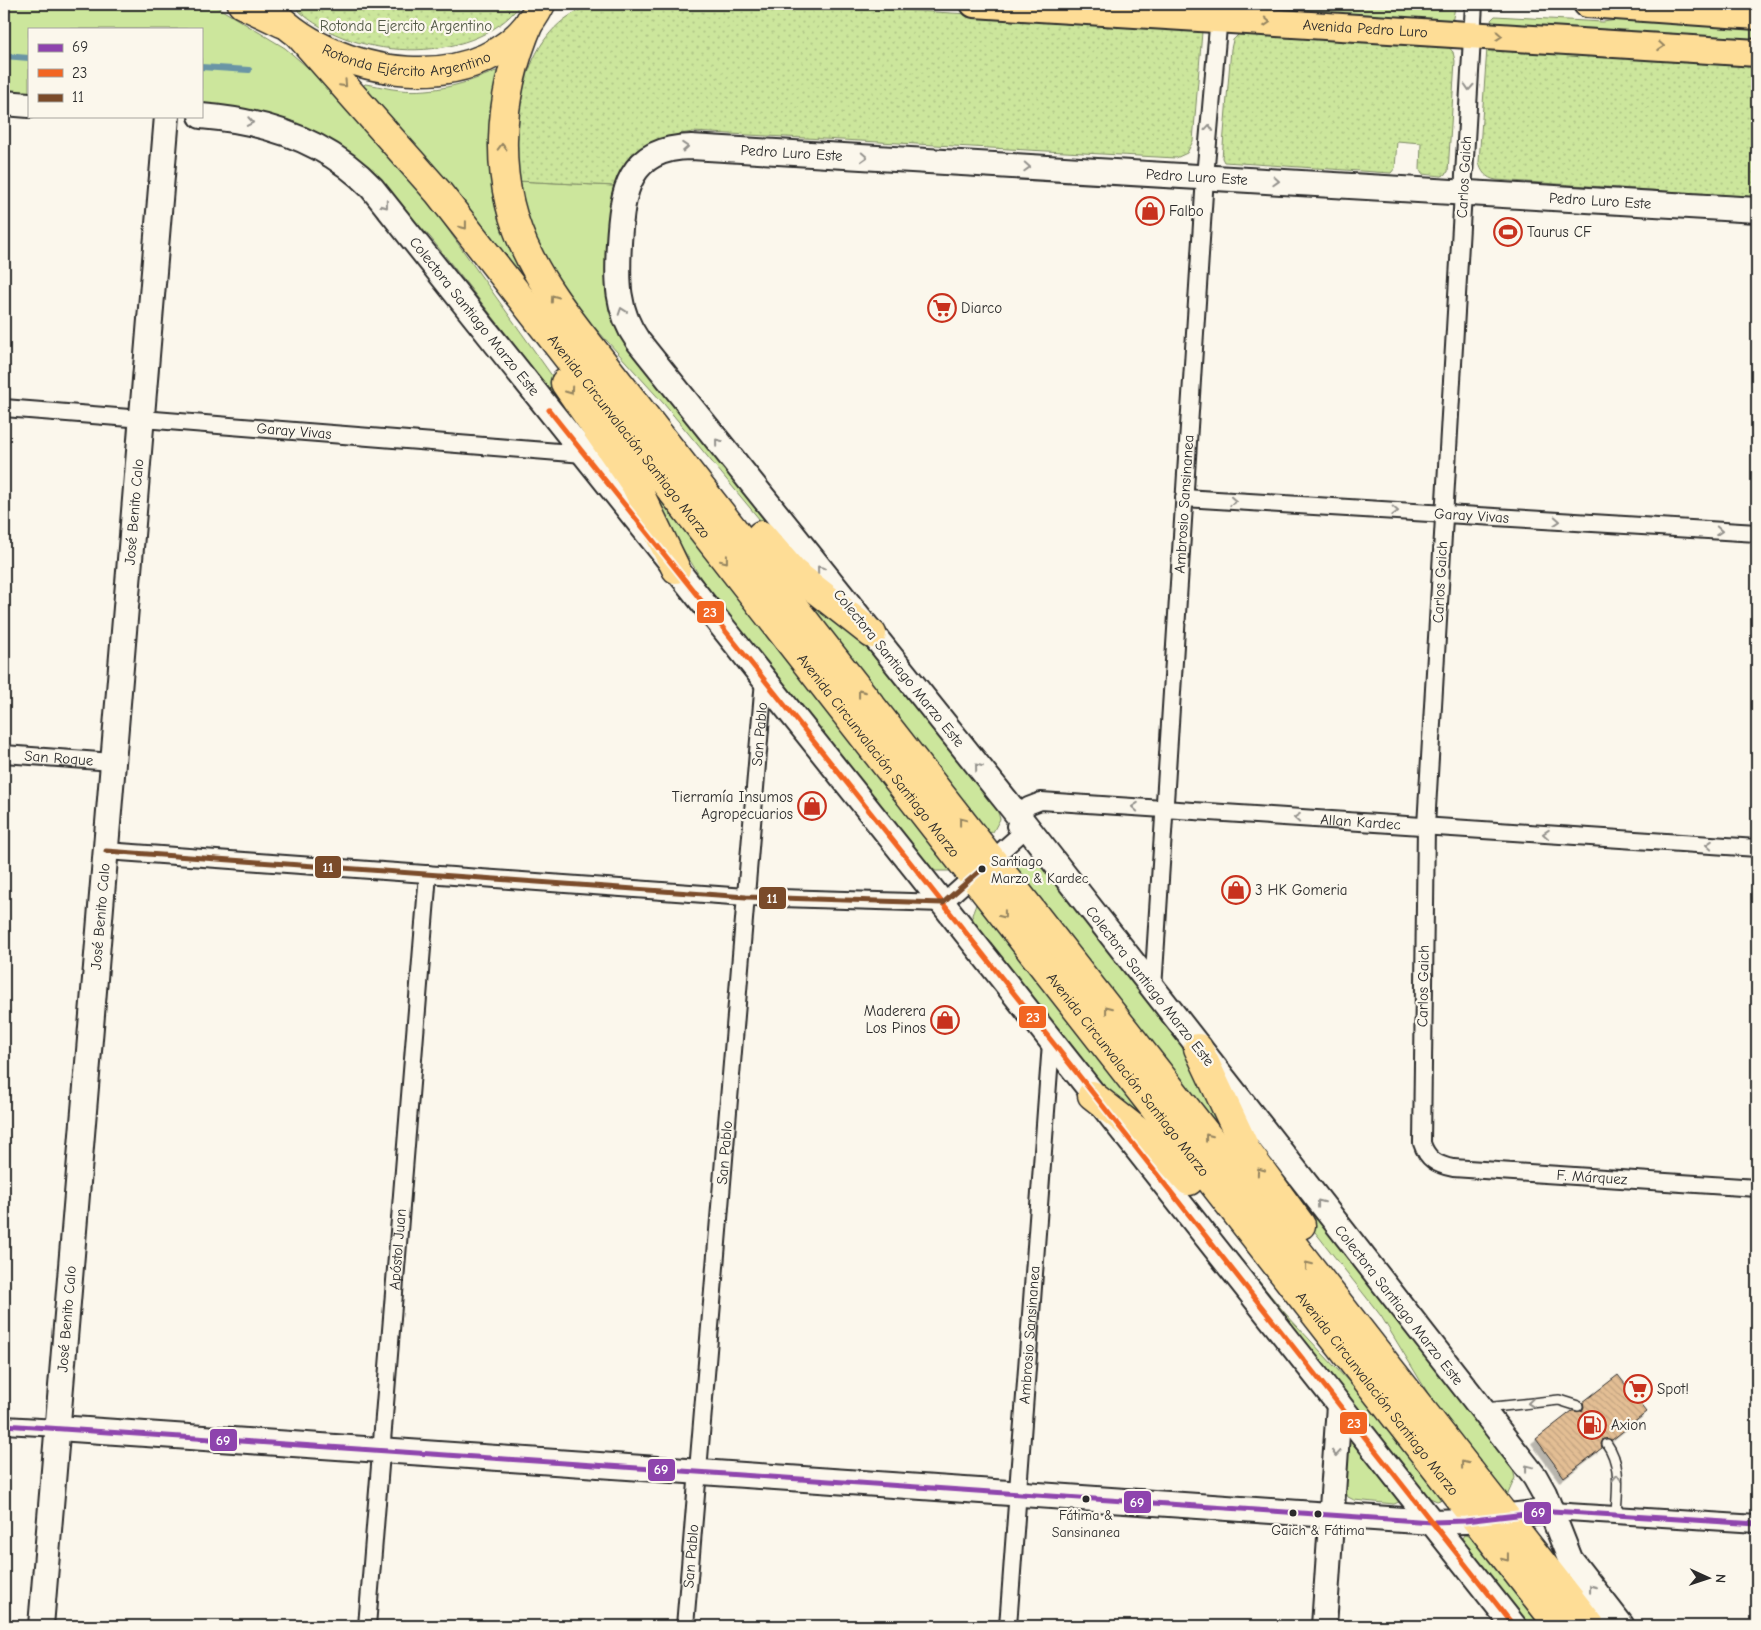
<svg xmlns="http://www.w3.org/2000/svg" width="1761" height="1630" viewBox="0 0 1761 1630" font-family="'Comic Neue',sans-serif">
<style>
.grass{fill:#cce69c;stroke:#7c8864}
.park{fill:url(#park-dots);stroke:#7c8864}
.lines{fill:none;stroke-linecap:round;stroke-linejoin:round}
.stream{stroke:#6a95a5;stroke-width:6}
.building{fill:url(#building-back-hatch);stroke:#2b2b2b;filter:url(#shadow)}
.lane-casing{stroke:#2b2b2b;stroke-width:12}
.street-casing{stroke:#2b2b2b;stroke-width:20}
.secondary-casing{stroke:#2b2b2b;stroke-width:28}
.primary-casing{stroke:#2b2b2b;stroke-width:30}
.highway-casing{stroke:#2b2b2b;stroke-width:31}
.lane{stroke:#fbf7ec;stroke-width:9}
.street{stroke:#fbf7ec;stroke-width:16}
.secondary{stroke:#fbf7ec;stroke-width:24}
.primary{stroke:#fedd96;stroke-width:26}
.highway{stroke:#fedd96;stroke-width:28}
.bus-1-casing{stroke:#fbf7ec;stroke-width:9}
.bus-2-casing{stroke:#fbf7ec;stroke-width:9}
.bus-3-casing{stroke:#fbf7ec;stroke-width:9}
.bus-1{stroke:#8e44ad;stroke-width:5}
.bus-2{stroke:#f26522;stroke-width:5}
.bus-3{stroke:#7a4b2a;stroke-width:5}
.oneway{stroke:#948460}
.oneway2{stroke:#93918c}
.bus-dot{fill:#2b2b2b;stroke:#fbf7ec;stroke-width:2}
.labels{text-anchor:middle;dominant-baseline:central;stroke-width:4.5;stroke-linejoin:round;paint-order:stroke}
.bus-label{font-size:14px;fill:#2b2b2b;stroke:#fbf7ec}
.park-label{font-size:15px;fill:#535a47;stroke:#fbf7ec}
.street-label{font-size:15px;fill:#2b2b2b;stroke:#fbf7ec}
.poi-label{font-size:15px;fill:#2b2b2b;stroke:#fbf7ec;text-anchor:start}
.line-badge{stroke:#fbf7ec;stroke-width:2}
.badge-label{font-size:14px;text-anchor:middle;font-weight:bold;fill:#fff}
</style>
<defs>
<pattern id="park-dots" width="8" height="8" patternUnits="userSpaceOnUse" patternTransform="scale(1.25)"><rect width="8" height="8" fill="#cce69c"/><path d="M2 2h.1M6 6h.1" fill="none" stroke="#afc587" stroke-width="1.8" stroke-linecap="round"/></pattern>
<pattern id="building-back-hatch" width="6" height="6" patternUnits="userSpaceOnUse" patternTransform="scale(1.25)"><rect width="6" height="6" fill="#e3be94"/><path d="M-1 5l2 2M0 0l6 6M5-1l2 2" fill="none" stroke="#c3a380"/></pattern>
<filter id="shadow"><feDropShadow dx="-4.5" dy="4.5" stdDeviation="0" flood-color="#0004"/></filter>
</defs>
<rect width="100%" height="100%" fill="#fbf7ec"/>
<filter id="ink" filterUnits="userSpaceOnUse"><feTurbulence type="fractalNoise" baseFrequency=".02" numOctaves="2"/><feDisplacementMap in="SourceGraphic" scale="10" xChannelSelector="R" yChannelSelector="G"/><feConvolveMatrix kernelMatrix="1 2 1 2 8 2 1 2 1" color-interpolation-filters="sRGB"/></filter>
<g filter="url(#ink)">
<path class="grass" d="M4 4H212L285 48 329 86 427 200 624 477 621 480 430 237 361 164 286 120 266 114 201 104V29H29V94L4 93Z
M1238 4H1452L1455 7 1452 23 1239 9Z
M1495 16 1603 22 1624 19 1757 26V43L1493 24 1491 20Z
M496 71 499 72C496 103 491 136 491 168 490 210 510 255 533 290L427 159 362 87 365 84C376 85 388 89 400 90 434 93 465 84 496 71Z
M517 181 615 186C607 213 604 283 610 310 612 320 616 327 620 335L807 570 803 572 664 404 589 321 553 271 536 243Z
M639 470 952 869 951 871H936L924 864 702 580 636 473Z
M799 585 869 648 996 806 1000 819 993 832 987 833 795 586Z
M1026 857 1036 860 1042 865 1186 1049 1232 1144 1012 866 1015 860Z
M977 902 1181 1156 1099 1082 975 928 972 915Z
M1247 1128 1511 1461 1515 1478 1507 1496 1504 1497 1437 1408 1381 1316 1275 1181Z
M1167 1169 1285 1313 1373 1408 1441 1497 1440 1500 1437 1501 1425 1496Z
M1350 1441H1353L1400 1499 1399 1502 1394 1504 1354 1500 1348 1497 1345 1490 1348 1445Z
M1464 1535 1469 1536 1540 1626H1525L1460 1541Z"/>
<path class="park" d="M292 4H521C472 69 344 61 292 4Z
M595 4H795L1196 27 1202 32 1193 141 1187 153 1176 158 693 132C658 136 631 154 615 186L517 181C515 117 519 27 595 4Z
M1241 32 1447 45 1453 52 1455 61 1448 172 1442 176 1422 174 1420 170 1421 143 1397 141 1395 168 1391 173 1224 162 1222 158 1231 49 1233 40Z
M1487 48 1757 65V197L1496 180C1486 178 1481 172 1479 162Z"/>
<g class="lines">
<path class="stream" d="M4 56 29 58
M201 67 249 70"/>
</g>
<path class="building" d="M1618 1375 1647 1412 1612 1440 1603 1439 1601 1444 1602 1448 1564 1477 1536 1439 1572 1411H1582L1584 1407 1583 1402Z"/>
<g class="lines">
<defs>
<path id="lane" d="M1485 1408 1559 1400 1578 1406
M1607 1444C1622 1465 1617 1490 1616 1515"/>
<g id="street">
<path id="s1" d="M1474 4 1426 826 1422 1143C1427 1159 1437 1165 1453 1168L1757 1188"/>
<path id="s2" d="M4 408 584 454"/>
<path id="s3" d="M1184 498 1757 533"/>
<path id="s4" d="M4 754 113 762"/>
<path id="s5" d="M1015 826 1028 806 1041 801 1757 848"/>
<path d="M106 851 746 897 943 903 1027 828"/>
<path id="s6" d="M1153 989 1205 177 1220 4"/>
<path d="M4 1425 58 1428"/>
<path d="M1552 1511 1757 1524"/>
<path id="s7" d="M367 1626 428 874"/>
<path id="s8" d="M685 1626 764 680"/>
<path id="s9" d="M1008 1626 1051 1043"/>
</g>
<g id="secondary">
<path d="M4 103 29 105"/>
<path id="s10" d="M201 116C265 121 327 141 372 188L918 872 1514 1626"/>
<path d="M58 1428 1432 1522 1465 1521 1552 1511"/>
<path id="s11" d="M41 1626 167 116"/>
<path d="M1324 1626 1339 1405"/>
<path id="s12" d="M1622 1626 1570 1559 1544 1493 1535 1477 1020 818 638 341C616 310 617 280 619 243 622 191 628 148 691 147L1757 210"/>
</g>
<g id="primary">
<path id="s13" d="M974 4 1757 53"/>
<path d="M1587 4 1757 16"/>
</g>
<g id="highway">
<path d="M242 4 282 23"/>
<path id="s14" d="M266 4C327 80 491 106 541 4"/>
<path d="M530 21C497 97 491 183 530 258 544 286 564 312 583 337L1591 1626"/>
<path id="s15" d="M299 35 438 192 1559 1626"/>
<path d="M565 383 635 484 676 569"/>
<path d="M761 535 793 572 872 634"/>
<path d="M1198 1048 1246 1150 1301 1225"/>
<path d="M1092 1095 1158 1147 1189 1181"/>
</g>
</defs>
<use href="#lane" class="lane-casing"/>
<use href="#street" class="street-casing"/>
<use href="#secondary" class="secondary-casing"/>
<use href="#primary" class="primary-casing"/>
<use href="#highway" class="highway-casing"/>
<use href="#lane" class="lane"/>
<use href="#street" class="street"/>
<use href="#secondary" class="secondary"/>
<use href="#primary" class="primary"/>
<use href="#highway" class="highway"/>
<defs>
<path id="bus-1" d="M4 1425 1432 1522 1465 1521 1552 1511 1757 1524"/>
<path id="bus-2" d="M549 410 918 872 1514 1626"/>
<path id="bus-3" d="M106 851 746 897 943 903 982 869"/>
</defs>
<use href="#bus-1" class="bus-1-casing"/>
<use href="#bus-2" class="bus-2-casing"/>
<use href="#bus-3" class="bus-3-casing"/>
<use href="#bus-1" class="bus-1"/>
<use href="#bus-2" class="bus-2"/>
<use href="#bus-3" class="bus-3"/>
</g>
<defs><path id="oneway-chevron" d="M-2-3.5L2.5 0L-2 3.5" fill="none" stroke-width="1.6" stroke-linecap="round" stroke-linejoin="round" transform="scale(1.25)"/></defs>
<g class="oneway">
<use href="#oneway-chevron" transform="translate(1267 22) rotate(4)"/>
<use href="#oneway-chevron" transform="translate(1499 36) rotate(4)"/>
<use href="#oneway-chevron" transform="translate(1661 46) rotate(4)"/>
<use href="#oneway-chevron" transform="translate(344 84) rotate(47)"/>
<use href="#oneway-chevron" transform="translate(502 147) rotate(-91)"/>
<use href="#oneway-chevron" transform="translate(464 226) rotate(52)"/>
<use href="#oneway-chevron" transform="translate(554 298) rotate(-125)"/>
<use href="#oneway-chevron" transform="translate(570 391) rotate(55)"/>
<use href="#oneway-chevron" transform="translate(725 560) rotate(52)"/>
<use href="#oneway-chevron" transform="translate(861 693) rotate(-128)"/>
<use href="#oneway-chevron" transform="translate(962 821) rotate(-128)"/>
<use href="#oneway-chevron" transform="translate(1003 915) rotate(52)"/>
<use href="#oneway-chevron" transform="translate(1108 1009) rotate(-128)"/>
<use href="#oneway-chevron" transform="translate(1208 1137) rotate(-128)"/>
<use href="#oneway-chevron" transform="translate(1260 1171) rotate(-125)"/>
<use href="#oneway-chevron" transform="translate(1308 1265) rotate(-128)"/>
<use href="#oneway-chevron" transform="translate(1464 1464) rotate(-128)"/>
<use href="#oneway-chevron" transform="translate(1506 1558) rotate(52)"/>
</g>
<g class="oneway2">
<use href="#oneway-chevron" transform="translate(1469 87) rotate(93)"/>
<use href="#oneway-chevron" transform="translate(250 122) rotate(10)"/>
<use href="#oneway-chevron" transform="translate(1209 128) rotate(-85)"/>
<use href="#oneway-chevron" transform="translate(685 147) rotate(-4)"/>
<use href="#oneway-chevron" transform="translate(864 157) rotate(3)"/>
<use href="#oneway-chevron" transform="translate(1027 167) rotate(3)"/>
<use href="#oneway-chevron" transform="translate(1276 181) rotate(3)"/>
<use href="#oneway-chevron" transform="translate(385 205) rotate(51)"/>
<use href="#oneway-chevron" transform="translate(622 311) rotate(-109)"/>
<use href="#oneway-chevron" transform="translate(718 442) rotate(-129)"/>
<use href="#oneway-chevron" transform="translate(1233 501) rotate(3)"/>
<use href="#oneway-chevron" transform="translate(1395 511) rotate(3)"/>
<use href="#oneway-chevron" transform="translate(1557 521) rotate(4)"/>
<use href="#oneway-chevron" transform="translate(1719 531) rotate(4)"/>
<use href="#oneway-chevron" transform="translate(820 569) rotate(-129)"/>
<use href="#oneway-chevron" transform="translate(978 767) rotate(-129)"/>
<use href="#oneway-chevron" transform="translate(1135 807) rotate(-176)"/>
<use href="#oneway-chevron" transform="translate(1297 818) rotate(-176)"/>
<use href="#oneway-chevron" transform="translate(1546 834) rotate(-176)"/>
<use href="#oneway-chevron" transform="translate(1709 845) rotate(-176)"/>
<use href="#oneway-chevron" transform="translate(1320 1203) rotate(-128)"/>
<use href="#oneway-chevron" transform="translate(1531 1403) rotate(174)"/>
<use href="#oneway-chevron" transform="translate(1336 1453) rotate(94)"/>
<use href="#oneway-chevron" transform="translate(1528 1468) rotate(-128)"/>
<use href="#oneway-chevron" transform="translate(1617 1478) rotate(-88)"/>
<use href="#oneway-chevron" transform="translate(1592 1588) rotate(-128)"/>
</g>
</g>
<defs>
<symbol id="shop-ring" viewBox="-11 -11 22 22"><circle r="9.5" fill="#fbf7ec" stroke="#c8321e" stroke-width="1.5"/><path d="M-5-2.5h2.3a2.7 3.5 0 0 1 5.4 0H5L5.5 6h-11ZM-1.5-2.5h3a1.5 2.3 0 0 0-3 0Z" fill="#c8321e"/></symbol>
<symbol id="stadium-ring" viewBox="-11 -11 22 22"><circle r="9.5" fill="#fbf7ec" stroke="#c8321e" stroke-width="1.5"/><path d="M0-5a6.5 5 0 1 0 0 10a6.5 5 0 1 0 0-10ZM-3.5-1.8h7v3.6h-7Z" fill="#c8321e"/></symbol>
<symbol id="supermarket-ring" viewBox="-11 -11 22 22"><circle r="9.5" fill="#fbf7ec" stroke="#c8321e" stroke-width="1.5"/><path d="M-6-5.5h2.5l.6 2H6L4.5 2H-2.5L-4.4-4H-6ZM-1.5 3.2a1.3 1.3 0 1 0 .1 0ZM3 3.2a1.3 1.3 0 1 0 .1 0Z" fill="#c8321e"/></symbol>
<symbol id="fuel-ring" viewBox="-11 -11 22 22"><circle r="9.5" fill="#fbf7ec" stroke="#c8321e" stroke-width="1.5"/><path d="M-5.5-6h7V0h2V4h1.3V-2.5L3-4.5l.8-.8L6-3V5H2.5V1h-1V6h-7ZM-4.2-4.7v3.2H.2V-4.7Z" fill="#c8321e"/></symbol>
</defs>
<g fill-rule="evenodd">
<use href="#shop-ring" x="1134" y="195" width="32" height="32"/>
<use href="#stadium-ring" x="1492" y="216" width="32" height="32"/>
<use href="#supermarket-ring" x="926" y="292" width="32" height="32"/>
<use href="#shop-ring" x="796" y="790" width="32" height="32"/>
<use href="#shop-ring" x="1220" y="874" width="32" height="32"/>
<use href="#shop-ring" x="929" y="1004" width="32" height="32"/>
<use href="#supermarket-ring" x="1622" y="1373" width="32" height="32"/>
<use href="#fuel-ring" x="1576" y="1409" width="32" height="32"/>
</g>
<g class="bus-dot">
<circle cx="982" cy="869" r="4.5"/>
<circle cx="1086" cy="1499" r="4.5"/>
<circle cx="1293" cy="1513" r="4.5"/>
<circle cx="1318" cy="1514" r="4.5"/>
</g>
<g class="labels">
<g class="bus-label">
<text x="991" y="861" text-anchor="start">Santiago<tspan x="991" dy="17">Marzo &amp; Kardec</tspan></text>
<text x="1086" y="1515">Fátima &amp;<tspan x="1086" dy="17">Sansinanea</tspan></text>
<text x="1318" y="1530">Gaich &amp; Fátima</text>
</g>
<g class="park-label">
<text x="406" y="26">Rotonda Ejercito Argentino</text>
</g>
<g class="street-label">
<text stroke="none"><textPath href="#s13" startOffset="392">Avenida Pedro Luro</textPath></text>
<text stroke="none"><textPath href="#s14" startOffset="159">Rotonda Ejército Argentino</textPath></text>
<text stroke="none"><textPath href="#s12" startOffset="1962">Pedro Luro Este</textPath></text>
<text stroke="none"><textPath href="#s12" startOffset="2368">Pedro Luro Este</textPath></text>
<text transform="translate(1464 177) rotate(-87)">Carlos Gaich</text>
<text stroke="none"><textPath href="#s12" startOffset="2772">Pedro Luro Este</textPath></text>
<text stroke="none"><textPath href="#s10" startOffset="354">Colectora Santiago Marzo Este</textPath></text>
<text stroke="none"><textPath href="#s2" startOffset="291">Garay Vivas</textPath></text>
<text stroke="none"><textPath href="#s15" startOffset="520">Avenida Circunvalación Santiago Marzo</textPath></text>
<text stroke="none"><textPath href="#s6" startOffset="486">Ambrosio Sansinanea</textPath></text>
<text stroke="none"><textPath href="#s11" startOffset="1118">José Benito Calo</textPath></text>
<text stroke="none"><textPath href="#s3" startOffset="288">Garay Vivas</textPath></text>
<text transform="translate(1440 582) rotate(-87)">Carlos Gaich</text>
<text transform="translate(899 668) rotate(51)">Colectora Santiago Marzo Este</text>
<text stroke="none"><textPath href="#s8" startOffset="895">San Pablo</textPath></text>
<text stroke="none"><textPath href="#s15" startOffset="925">Avenida Circunvalación Santiago Marzo</textPath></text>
<text stroke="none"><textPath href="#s4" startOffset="55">San Roque</textPath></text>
<text stroke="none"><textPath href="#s5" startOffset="358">Allan Kardec</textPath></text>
<text stroke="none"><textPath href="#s11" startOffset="712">José Benito Calo</textPath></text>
<text transform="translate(1150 986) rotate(52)">Colectora Santiago Marzo Este</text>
<text transform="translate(1423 986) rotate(-89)">Carlos Gaich</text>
<text stroke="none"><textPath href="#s15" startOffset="1330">Avenida Circunvalación Santiago Marzo</textPath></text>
<text stroke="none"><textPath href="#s8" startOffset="475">San Pablo</textPath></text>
<text stroke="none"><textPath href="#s1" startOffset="1322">F. Márquez</textPath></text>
<text stroke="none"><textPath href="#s7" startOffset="378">Apóstol Juan</textPath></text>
<text transform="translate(1399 1305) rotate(52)">Colectora Santiago Marzo Este</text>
<text stroke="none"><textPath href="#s11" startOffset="308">José Benito Calo</textPath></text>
<text stroke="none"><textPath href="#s9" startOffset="292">Ambrosio Sansinanea</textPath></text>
<text stroke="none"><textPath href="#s15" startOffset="1735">Avenida Circunvalación Santiago Marzo</textPath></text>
<text stroke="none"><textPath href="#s8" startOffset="70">San Pablo</textPath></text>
</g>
<g class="poi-label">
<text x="1169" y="211">Falbo</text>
<text x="1527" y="232">Taurus CF</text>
<text x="961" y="308">Diarco</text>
<text x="793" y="797" text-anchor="end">Tierramía Insumos<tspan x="793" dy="17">Agropecuarios</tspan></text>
<text x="1255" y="890">3 HK Gomeria</text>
<text x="926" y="1011" text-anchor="end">Maderera<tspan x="926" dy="17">Los Pinos</tspan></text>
<text x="1657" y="1389">Spot!</text>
<text x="1611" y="1425">Axion</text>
</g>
</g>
<g class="line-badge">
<rect x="696" y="600" width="29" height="24" rx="5" fill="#f26522"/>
<rect x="314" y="855" width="28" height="24" rx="5" fill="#7a4b2a"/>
<rect x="758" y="886" width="29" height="24" rx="5" fill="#7a4b2a"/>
<rect x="1018" y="1005" width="29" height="24" rx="5" fill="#f26522"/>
<rect x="1339" y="1411" width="29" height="24" rx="5" fill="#f26522"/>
<rect x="209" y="1428" width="29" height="24" rx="5" fill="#8e44ad"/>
<rect x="647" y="1458" width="29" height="24" rx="5" fill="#8e44ad"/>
<rect x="1123" y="1490" width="29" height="24" rx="5" fill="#8e44ad"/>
<rect x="1523" y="1501" width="29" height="24" rx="5" fill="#8e44ad"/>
</g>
<g class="badge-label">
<text x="710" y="617">23</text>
<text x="328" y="872">11</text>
<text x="772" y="903">11</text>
<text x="1033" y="1022">23</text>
<text x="1354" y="1428">23</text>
<text x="223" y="1445">69</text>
<text x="661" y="1474">69</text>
<text x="1137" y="1507">69</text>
<text x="1538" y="1517">69</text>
</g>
<rect width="1761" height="1630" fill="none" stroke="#fbf7ec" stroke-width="20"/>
<rect x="10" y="10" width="1741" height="1610" fill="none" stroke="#2b2b2b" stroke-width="2" filter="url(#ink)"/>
<rect x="28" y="28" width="175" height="90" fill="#fbf7ec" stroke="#a8a59f"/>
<rect x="38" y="44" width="25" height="8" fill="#8e44ad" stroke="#a8a59f"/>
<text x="72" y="52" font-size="15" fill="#2b2b2b">69</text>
<rect x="38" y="69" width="25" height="8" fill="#f26522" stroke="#a8a59f"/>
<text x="72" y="78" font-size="15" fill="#2b2b2b">23</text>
<rect x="38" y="94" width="25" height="8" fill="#7a4b2a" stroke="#a8a59f"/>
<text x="72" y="102" font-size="15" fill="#2b2b2b">11</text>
<g transform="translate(1708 1578) rotate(93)" stroke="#fbf7ec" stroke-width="4" paint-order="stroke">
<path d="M0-4L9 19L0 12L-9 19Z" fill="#2b2b2b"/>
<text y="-8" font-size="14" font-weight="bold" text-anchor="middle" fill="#2b2b2b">N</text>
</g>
</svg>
